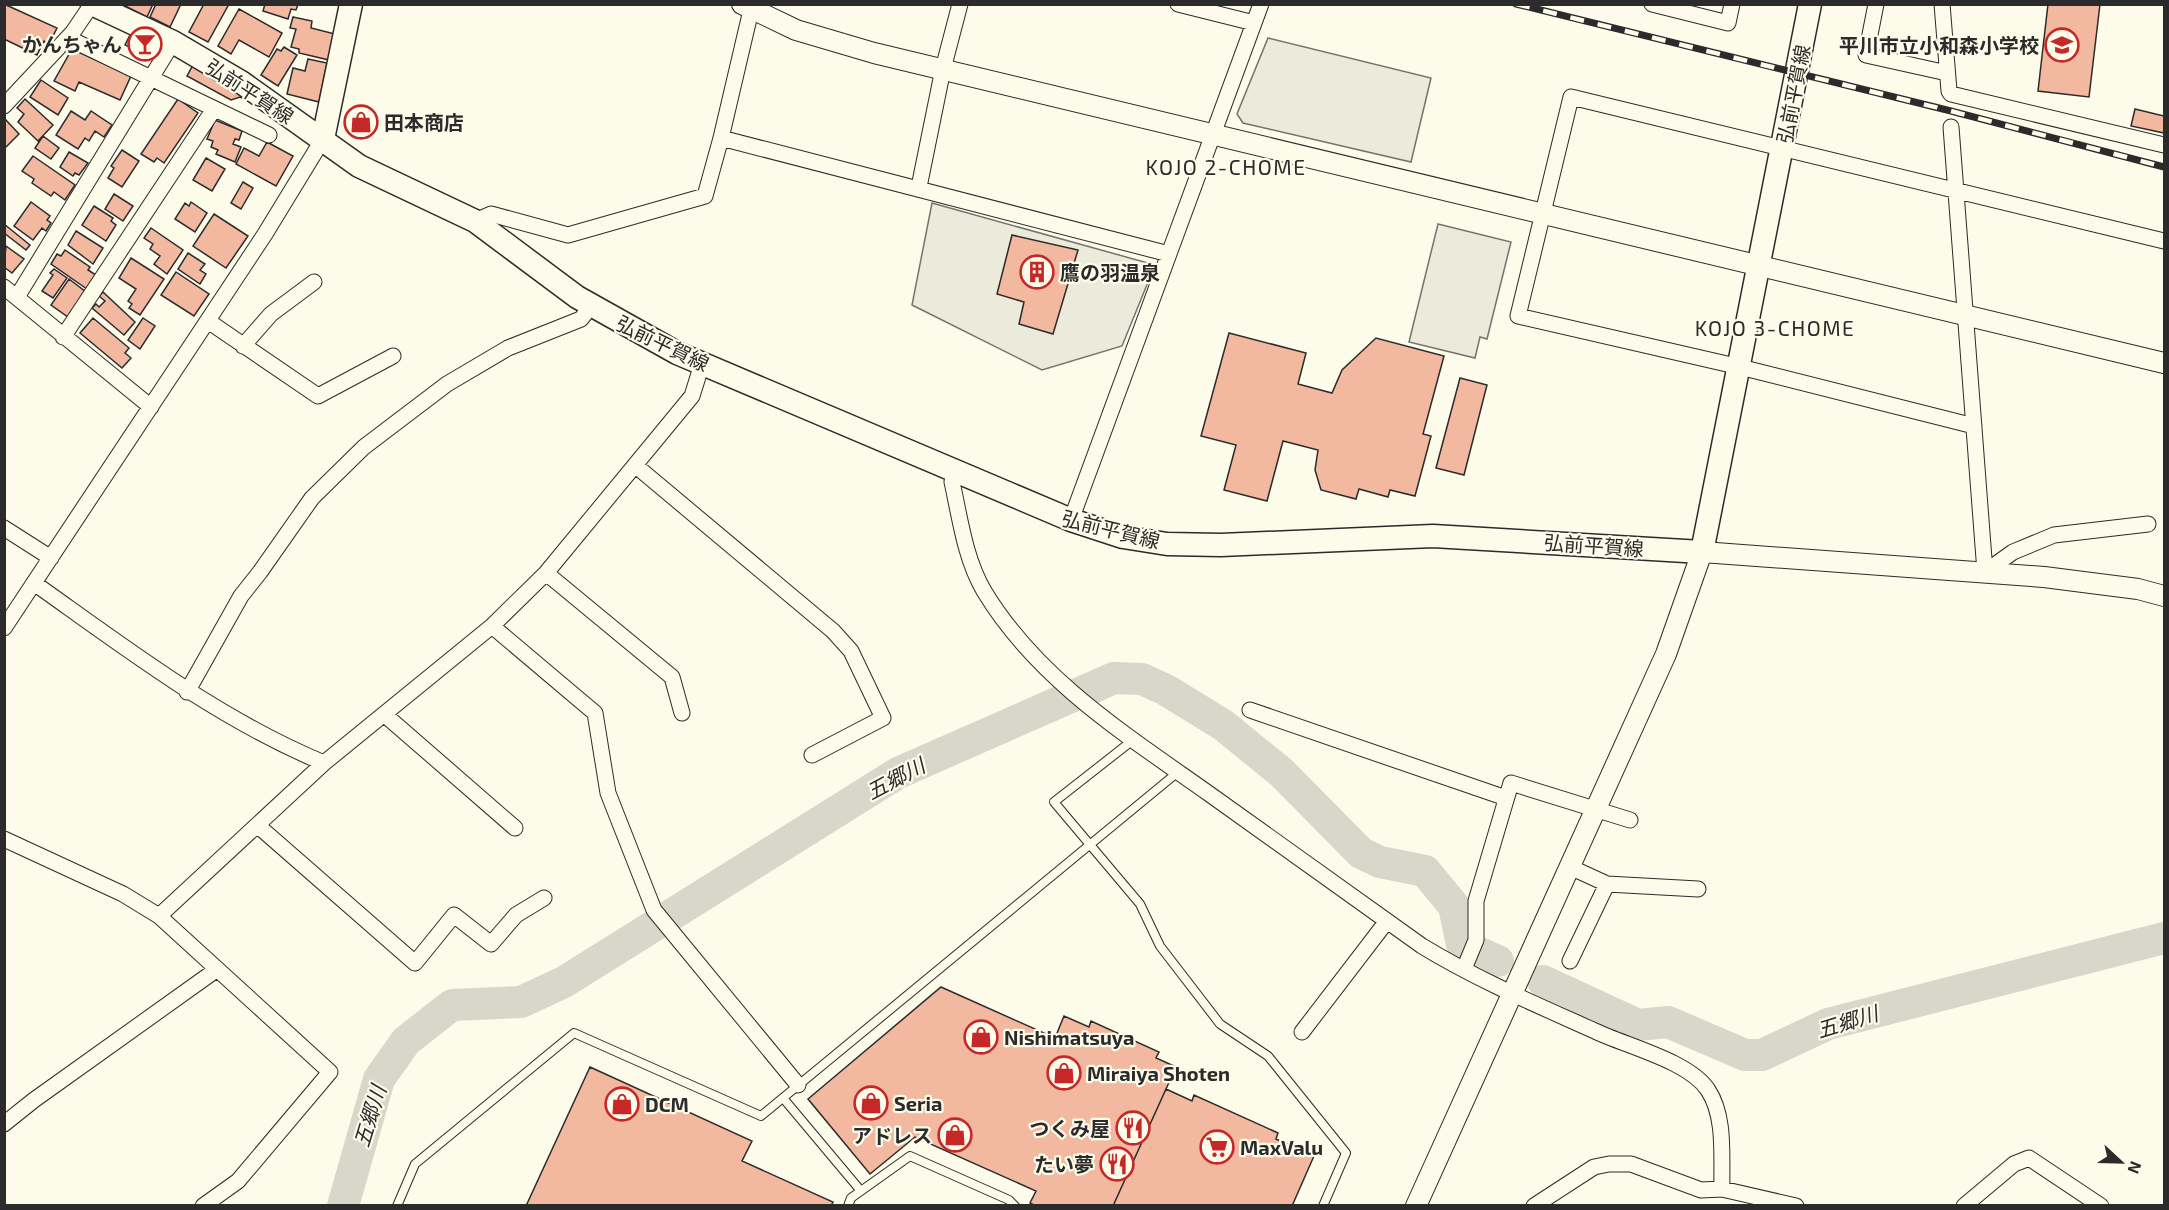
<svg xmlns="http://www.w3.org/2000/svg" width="2169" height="1210" viewBox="0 0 2169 1210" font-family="'Exo 2','Noto Sans JP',sans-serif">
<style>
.parking{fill:#eceadb;stroke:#74746e;stroke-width:1.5}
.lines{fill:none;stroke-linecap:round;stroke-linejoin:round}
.river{stroke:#d8d7c9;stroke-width:32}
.building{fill:#f2b8a0;stroke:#2b2b2b;stroke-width:1.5}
.service-casing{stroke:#2b2b2b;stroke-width:10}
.minor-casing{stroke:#2b2b2b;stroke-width:17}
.tertiary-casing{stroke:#2b2b2b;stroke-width:22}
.secondary-casing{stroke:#2b2b2b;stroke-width:25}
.service{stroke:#fdfbea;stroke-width:8}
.minor{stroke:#fdfbea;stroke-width:15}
.tertiary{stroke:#fdfbea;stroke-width:20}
.secondary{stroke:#fdfbea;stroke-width:22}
.rail-casing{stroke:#2b2b2b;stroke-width:7}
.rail{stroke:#fdfbea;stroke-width:4.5;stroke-dasharray:14;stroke-linecap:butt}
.labels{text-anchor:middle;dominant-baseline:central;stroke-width:4.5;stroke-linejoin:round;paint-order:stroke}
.poi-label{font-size:20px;font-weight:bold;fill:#2b2b2b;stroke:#fdfbea;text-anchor:start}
.street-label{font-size:20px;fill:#2b2b2b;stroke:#fdfbea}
.neighbourhood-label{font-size:21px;letter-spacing:1.5px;fill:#2b2b2b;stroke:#fdfbea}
.water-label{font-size:21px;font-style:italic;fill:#2b2b2b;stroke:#fdfbea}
</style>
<rect width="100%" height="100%" fill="#fdfbea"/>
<path class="parking" d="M1268 38 1431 78 1411 162 1243 123 1237 114Z
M932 203 1155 265 1122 346 1042 370 912 305Z
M1438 224 1511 242 1487 339 1480 337 1475 358 1409 342Z"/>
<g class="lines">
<path class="river" d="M1543 981 1638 1025 1668 1022 1745 1055H1762L1828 1024 2164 938
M343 1206 379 1079 406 1041 452 1005 521 1002 564 982 898 773 1114 678 1142 679 1166 690 1223 725 1282 773 1361 853 1380 862 1425 871 1454 906 1462 945 1498 961"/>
</g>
<path class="building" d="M4 4 57 28 49 44 44 41 37 55 4 39Z
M121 4H153L147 17Z
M156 4H181L170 27 150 17Z
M204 4H229L208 42 189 32Z
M265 4H298L296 10 291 9 288 19 263 11Z
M2048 4H2100L2089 97 2038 91Z
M239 9 282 33 269 57 239 40 231 54 218 46Z
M293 17 312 21 311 28 335 34 329 60 299 53V49L291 47 296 29 290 28Z
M130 35 153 47 149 56 125 45Z
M284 47 297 55 278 86 261 75 277 49 281 51Z
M72 49 131 76 120 100 79 82 75 91 54 81Z
M308 59 327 63 319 102 287 94 293 68 305 71Z
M193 65 251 100 250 102 240 97 231 100 187 76Z
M41 80 68 98 58 115 30 97Z
M25 99 53 125 38 141 18 122 24 114 17 108Z
M178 99 198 113 164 163 157 158 154 162 141 154Z
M2135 109 2164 116V133L2131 126Z
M71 111 85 120 91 111 112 125 104 137 95 131 89 141 85 138 78 149 56 135Z
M5 119 19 134 4 149V119Z
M215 120 242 131 239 140 235 139 233 144 241 147 235 162 216 154 218 150 211 147 213 141 207 139Z
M43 136 59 148 51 159 35 148Z
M267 142 293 156 276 186 236 164 244 148 259 156Z
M122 150 139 161 122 187 108 178 114 168 111 166Z
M69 152 88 163 79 175 75 173 73 176 60 167Z
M33 156 75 185 65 200 54 192 51 196 32 183 34 179 22 171Z
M206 158 225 169 212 191 193 180Z
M243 182 253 188 241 209 231 203Z
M114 194 133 206 123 221 105 209Z
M31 202 50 216 47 220 51 223 46 231 42 228 33 240 14 226Z
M191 202 207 213 195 232 175 219 185 203 189 206Z
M94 206 113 218 111 221 116 225 106 241 82 225Z
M214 214 248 236 226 268 193 246Z
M4 224 30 245 26 250 4 233Z
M151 228 183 250 167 274 154 264 160 256 150 249 153 244 144 238Z
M76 231 103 248 93 264 68 245Z
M1012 235 1078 250 1053 334 1019 324 1024 302 997 294Z
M6 246 24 259 12 273 4 267Z
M65 250 90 267 88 270 96 275 87 289 51 264 57 254 61 256Z
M188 253 205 264 200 270 206 274 200 284 178 269Z
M131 258 164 279 140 315 129 308 132 304 128 301 136 289 119 278Z
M54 269 67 278 53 298 42 291 53 275 50 273Z
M176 272 209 294 194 316 161 295Z
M69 279 86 292 68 317 51 305Z
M103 292 135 322 124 335 92 308 96 304 99 307 105 301 99 296Z
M93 318 129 348 125 353 131 358 122 368 80 333Z
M143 318 155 326 140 349 128 340Z
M1229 333 1306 353 1298 384 1332 393 1342 370 1376 338 1444 356 1423 434 1431 436 1415 496 1390 490 1388 497 1359 489 1356 499 1321 490 1315 470 1318 450 1283 441 1267 501 1224 490 1236 445 1201 436Z
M1460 378 1487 385 1464 475 1436 468Z
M941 987 1055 1038 1064 1016 1089 1027 1091 1021 1159 1052 1156 1058 1176 1067 1113 1206H1036L1030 1203 1036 1191 915 1137 870 1174 808 1099Z
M590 1067 752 1141 742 1161 833 1202 831 1206H526Z
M1166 1089 1192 1101 1194 1095 1278 1133 1276 1139 1314 1156 1292 1206H1113Z"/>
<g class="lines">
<defs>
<path id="service" d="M1133 740 1054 802 1140 904 1160 946 1220 1024 1268 1056 1346 1153 1323 1206
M783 1098 861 1191
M397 1206 415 1164 574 1033 761 1116 1178 772
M848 1206 851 1198 910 1156 1009 1200 1015 1206"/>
<path id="minor" d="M1178 4 1254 23
M1652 4 1728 23 1732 4
M1876 4 1866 55 1947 73
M1942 4 1949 91 1951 94 2164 145
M751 10 721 138 1169 254
M68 38 269 135
M4 106 73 32 92 4
M1951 127 1985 572
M919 187 943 69 960 4
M475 221 491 214 568 235 705 196 721 138
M4 287 151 407
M17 297 173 42
M208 321 318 396 393 356
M63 337 214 109
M243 346 271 314 314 282
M1974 426 1740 367 1518 316 1571 97 2164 241
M636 466 833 631 851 651 883 718 812 755
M954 472 952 482C960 518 965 559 984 591 1037 679 1126 735 1208 793 1279 844 1350 895 1422 946 1476 979 1537 1005 1595 1031 1626 1046 1689 1061 1708 1090 1726 1117 1721 1158 1722 1189
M1071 520 1261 4
M4 528 51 558
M1985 572 2013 552 2054 535 2148 524
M546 573 672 677 682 713
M34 583C127 649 218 719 324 763
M492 626 595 713 608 793 654 910 798 1085
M4 628 265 234 323 139
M187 692 241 596 260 572 312 498 364 447 447 384 508 348 581 319 591 306
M1250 710 1506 798
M385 715 515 828
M257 825 415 963 454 915 491 944 516 915 544 898
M4 839 123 894 159 916 330 1072 238 1181 203 1206
M1570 867 1607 884 1698 889
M159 916 324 763 492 626 546 573 692 396 702 364
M1570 961 1607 884
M1464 969 1476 940V901L1511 783 1630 820
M1302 1032 1387 921
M4 1124 34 1100 216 970
M1534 1206 1594 1167 1609 1164H1631L1701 1190 1722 1189 1796 1206
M1964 1206 2014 1164 2029 1158 2101 1206"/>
<path id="tertiary" d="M742 4 796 30 874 53 2164 363
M1416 1206 1666 654 1702 552 2044 577 2138 589 2164 596"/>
<path id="secondary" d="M92 4 173 42 241 82 359 166 475 221 577 297 677 353 1071 520 1123 537 1167 544 1221 545 1433 536 1702 552 1810 4
M323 139 351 4"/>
</defs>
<use href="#service" class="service-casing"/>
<use href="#minor" class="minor-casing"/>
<use href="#tertiary" class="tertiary-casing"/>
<use href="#secondary" class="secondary-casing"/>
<use href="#service" class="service"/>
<use href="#minor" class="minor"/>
<use href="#tertiary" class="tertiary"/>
<use href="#secondary" class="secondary"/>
<defs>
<path id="rail" d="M1516 4 1951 111 2164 167"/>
</defs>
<use href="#rail" class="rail-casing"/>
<use href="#rail" class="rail"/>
</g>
<defs>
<symbol id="bar-ring" viewBox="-11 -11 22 22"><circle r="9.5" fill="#fdfbea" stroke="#c62828" stroke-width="1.5"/><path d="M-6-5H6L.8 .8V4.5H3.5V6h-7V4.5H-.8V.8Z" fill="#c62828"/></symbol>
<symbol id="school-ring" viewBox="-11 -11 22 22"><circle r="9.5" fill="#fdfbea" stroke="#c62828" stroke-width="1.5"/><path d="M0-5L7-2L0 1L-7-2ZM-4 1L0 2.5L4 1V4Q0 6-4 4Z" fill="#c62828"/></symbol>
<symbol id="shop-ring" viewBox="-11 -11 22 22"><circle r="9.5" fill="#fdfbea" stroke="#c62828" stroke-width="1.5"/><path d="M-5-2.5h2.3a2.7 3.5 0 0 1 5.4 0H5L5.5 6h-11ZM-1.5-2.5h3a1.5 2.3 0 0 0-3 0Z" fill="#c62828"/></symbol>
<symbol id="building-ring" viewBox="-11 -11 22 22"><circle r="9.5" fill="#fdfbea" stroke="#c62828" stroke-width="1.5"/><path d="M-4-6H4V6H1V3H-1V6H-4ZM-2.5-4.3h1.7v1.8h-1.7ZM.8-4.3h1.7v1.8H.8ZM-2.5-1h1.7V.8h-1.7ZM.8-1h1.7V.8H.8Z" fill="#c62828"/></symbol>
<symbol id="restaurant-ring" viewBox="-11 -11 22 22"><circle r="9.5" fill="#fdfbea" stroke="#c62828" stroke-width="1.5"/><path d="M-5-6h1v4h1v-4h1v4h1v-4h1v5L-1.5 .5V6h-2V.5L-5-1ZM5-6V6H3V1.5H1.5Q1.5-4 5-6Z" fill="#c62828"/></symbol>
<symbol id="supermarket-ring" viewBox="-11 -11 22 22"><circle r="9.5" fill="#fdfbea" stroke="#c62828" stroke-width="1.5"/><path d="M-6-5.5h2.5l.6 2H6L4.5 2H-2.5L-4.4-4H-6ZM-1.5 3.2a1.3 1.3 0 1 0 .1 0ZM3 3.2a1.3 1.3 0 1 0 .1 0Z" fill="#c62828"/></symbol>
</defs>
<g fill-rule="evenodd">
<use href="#bar-ring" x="126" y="25" width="38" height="38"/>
<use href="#school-ring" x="2043" y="26" width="38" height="38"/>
<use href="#shop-ring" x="342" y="103" width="38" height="38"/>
<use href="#building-ring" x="1018" y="253" width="38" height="38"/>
<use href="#shop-ring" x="962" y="1018" width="38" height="38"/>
<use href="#shop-ring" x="1045" y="1054" width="38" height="38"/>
<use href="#shop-ring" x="852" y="1084" width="38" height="38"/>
<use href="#shop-ring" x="603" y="1085" width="38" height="38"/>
<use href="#restaurant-ring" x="1114" y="1109" width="38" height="38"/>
<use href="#shop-ring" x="936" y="1116" width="38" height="38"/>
<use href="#supermarket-ring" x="1198" y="1128" width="38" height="38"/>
<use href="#restaurant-ring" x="1098" y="1145" width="38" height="38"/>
</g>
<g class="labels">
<g class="poi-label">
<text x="122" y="44" text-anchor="end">かんちゃん</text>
<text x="2039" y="45" text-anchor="end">平川市立小和森小学校</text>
<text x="384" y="122">田本商店</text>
<text x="1060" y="272">鷹の羽温泉</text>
<text x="1004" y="1037">Nishimatsuya</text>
<text x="1087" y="1073">Miraiya Shoten</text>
<text x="894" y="1103">Seria</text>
<text x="645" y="1104">DCM</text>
<text x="1110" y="1128" text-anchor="end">つくみ屋</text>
<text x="932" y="1135" text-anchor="end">アドレス</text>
<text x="1240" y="1147">MaxValu</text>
<text x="1094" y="1164" text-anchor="end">たい夢</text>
</g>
<g class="street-label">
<text transform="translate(250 91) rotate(33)">弘前平賀線</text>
<text transform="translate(1793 94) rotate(-79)">弘前平賀線</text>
<text transform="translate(663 343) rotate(26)">弘前平賀線</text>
<text transform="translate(1111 529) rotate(14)">弘前平賀線</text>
<text transform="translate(1594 545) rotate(4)">弘前平賀線</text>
</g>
<g class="neighbourhood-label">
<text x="1226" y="166">KOJO 2-CHOME</text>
<text x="1775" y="327">KOJO 3-CHOME</text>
</g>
<g class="water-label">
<text transform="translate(895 778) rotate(-28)">五郷川</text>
<text transform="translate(1847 1021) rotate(-17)">五郷川</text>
<text transform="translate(369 1116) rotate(-73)">五郷川</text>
</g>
</g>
<rect width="2169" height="1210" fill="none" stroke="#2b2b2b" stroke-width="12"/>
<g transform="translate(2121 1162) rotate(112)" stroke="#fdfbea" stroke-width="4.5" paint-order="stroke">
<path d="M0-4.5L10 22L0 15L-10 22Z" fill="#2b2b2b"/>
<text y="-9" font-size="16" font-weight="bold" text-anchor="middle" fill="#2b2b2b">N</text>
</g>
</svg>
